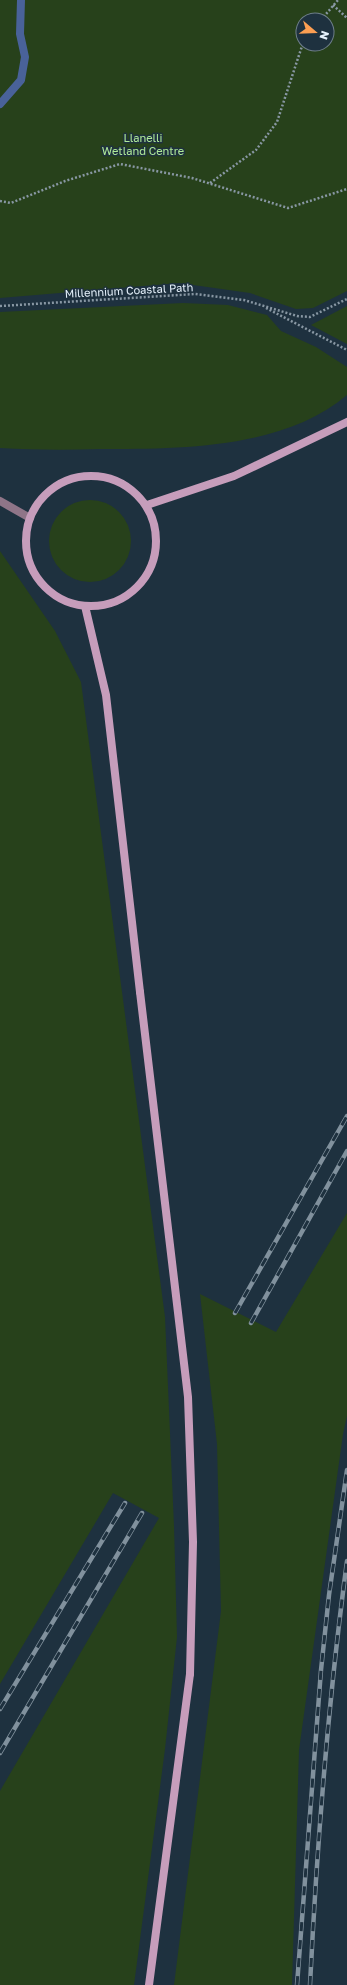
<svg xmlns="http://www.w3.org/2000/svg" width="347" height="1985" viewBox="0 0 347 1985" font-family="'Golos Text',sans-serif">
<style>
.green{fill:#27411b;fill-rule:evenodd}
.lines{fill:none;stroke-linecap:round;stroke-linejoin:round}
.stream{stroke:#496299;stroke-width:8}
.path{stroke:#8897a3;stroke-width:2.5;stroke-dasharray:2 2;stroke-linecap:butt}
.street{stroke:#8f7588;stroke-width:8}
.secondary{stroke:#c69dbb;stroke-width:8}
.rail-casing{stroke:#81919d;stroke-width:4.5}
.rail{stroke:#1e313f;stroke-width:3;stroke-dasharray:9;stroke-linecap:butt}
.secondary-bridge{stroke:#c69dbb;stroke-width:8}
.labels{text-anchor:middle;dominant-baseline:central;stroke-width:3;stroke-linejoin:round;paint-order:stroke}
.park-label{font-size:11px;fill:#b0ea98;stroke:#1e313f}
.street-label{font-size:11px;fill:#e5f1fb;stroke:#1e313f}
</style>
<rect width="100%" height="100%" fill="#1e313f"/>
<path class="green" d="M0 0H347V291L313 308 296 309 250 293 179 283 0 298ZM303 20H327V44H303Z
M183 303 228 305 267 315 281 331 316 347 347 367V395C284 449 179 449 100 449 67 450 33 450 0 448V312Z
M347 306V344L311 325Z
M49 541a41 41 0 1 1 82 0a41 41 0 1 1-82 0Z
M0 551 55 631 81 682 165 1317 174 1526 177 1637 165 1749 134 1985H0V1791L159 1518 113 1493 0 1684Z
M347 1213V1416L343 1434 299 1750 292 1985H174L221 1611 217 1444 200 1294 276 1332Z"/>
<g class="lines">
<path class="stream" d="M0 104 21 80 25 57 20 34 21 0"/>
<path class="path" d="M333 5 347 18
M321 20 338 0
M210 183 256 150 277 122 303 43
M0 201 11 203 65 181 120 164 192 178 288 208 347 189
M0 306 195 294 244 300 297 316 310 317 347 299
M266 308 347 350"/>
<path class="street" d="M0 501 30 518"/>
<path class="secondary" d="M26 541a65 65 0 1 1 130 0a65 65 0 1 1-130 0Z
M147 505 234 476 347 422
M85 606 106 695 140 992
M149 1985 190 1674"/>
<defs>
<path id="rail" d="M235 1313 347 1116
M251 1323 347 1151
M0 1709 125 1503
M0 1753 142 1513
M297 1985 321 1670 329 1595 347 1470
M310 1985C317 1843 328 1702 347 1561"/>
</defs>
<use href="#rail" class="rail-casing"/>
<use href="#rail" class="rail"/>
<path class="secondary-bridge" d="M140 992 188 1397 193 1542 190 1674"/>
</g>
<g class="labels">
<g class="park-label">
<text x="143" y="137">Llanelli<tspan x="143" dy="13">Wetland Centre</tspan></text>
</g>
<g class="street-label">
<text transform="translate(129 290) rotate(-3)">Millennium Coastal Path</text>
</g>
</g>
<g transform="translate(315 32) rotate(109)"><circle r="19" fill="#1e313f" stroke="#6e7e8a"/>
<path d="M0-3L7 15L0 10L-7 15Z" fill="#fc9e52"/>
<text y="-6" font-size="11" font-weight="bold" text-anchor="middle" fill="#e5f1fb">N</text>
</g>
</svg>
